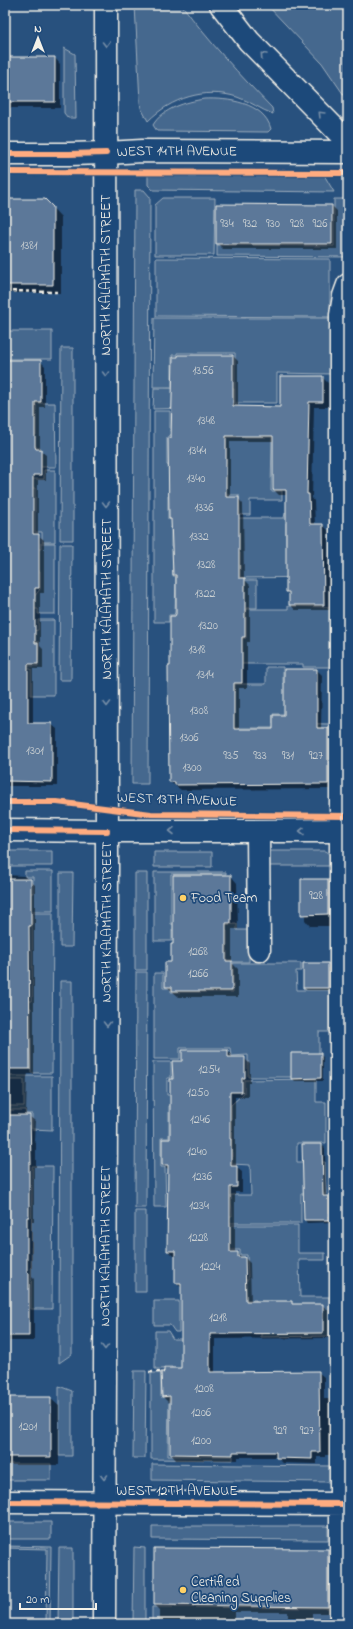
<svg xmlns="http://www.w3.org/2000/svg" width="353" height="1629" viewBox="0 0 353 1629" font-family="'Indie Flower',sans-serif">
<style>
.green{fill:#45688e;stroke:#9cacbb}
.shadow{fill:#0007}
.building{fill:#5b7899;stroke:#f4f1e8}
.lines{fill:none;stroke-linecap:round;stroke-linejoin:round}
.minor-casing{stroke:#f4f1e8;stroke-width:25}
.major-casing{stroke:#f4f1e8;stroke-width:25}
.path{stroke:#f4f1e8;stroke-width:2.5;stroke-dasharray:4 3;stroke-linecap:butt}
.minor{stroke:#1f4a7a;stroke-width:22}
.major{stroke:#1f4a7a;stroke-width:22}
.cycleway-casing{stroke:#1f4a7a;stroke-width:8}
.cycleway{stroke:#ffac80;stroke-width:6}
.oneway{stroke:#748da6}
.poi-dot{fill:#ffd166;stroke:#1f4a7a;stroke-width:1.5}
.labels{text-anchor:middle;dominant-baseline:central;stroke-width:3.5;stroke-linejoin:round;paint-order:stroke}
.number-label{font-size:12px;fill:#ced3d4}
.street-label{font-size:14px;fill:#f4f1e8;stroke:#1f4a7a}
.poi-label{font-size:14px;fill:#f4f1e8;stroke:#1f4a7a;text-anchor:start}
</style>
<rect width="100%" height="100%" fill="#28517e"/>
<filter id="ink" filterUnits="userSpaceOnUse"><feTurbulence type="fractalNoise" baseFrequency=".025" numOctaves="2"/><feDisplacementMap in="SourceGraphic" scale="8" xChannelSelector="R" yChannelSelector="G"/><feConvolveMatrix kernelMatrix="1 2 1 2 8 2 1 2 1" color-interpolation-filters="sRGB"/></filter>
<g filter="url(#ink)">
<path class="green" d="M135 5H182C209 42 240 75 272 108L273 114C261 110 250 101 237 97 205 87 171 98 148 121L141 108 140 102Z
M267 5H348V101L322 63Z
M64 48 75 54 76 118H68L64 113Z
M204 99C227 98 264 102 271 129L268 132 157 131 153 125C163 108 186 102 204 99Z
M148 175H324L334 192 153 190 148 185Z
M135 190H144L150 197 148 784H132Z
M163 198H215L214 255H155V205Z
M334 199H348V257L217 256V245L334 246Z
M156 258 330 259V317L156 316Z
M154 318H332V374L277 373V403H235V353H177V355H172V387H153Z
M5 331H52V359H5Z
M61 348H73V540H60Z
M154 388 234 389V407L153 409Z
M30 403H55L56 467H41V448H36V446H5V442L30 435H36V405L30 406Z
M154 411H170V436L167 437V465L170 466V496H168V519L176 520V527H171V547L176 548 173 555V576H176L175 612 174 615H169V622H154Z
M226 437H272L271 491H282V500H250V515H240L239 495H213L214 464H226Z
M44 470H55V542H42V532H35V488H5V479H44Z
M285 513H309V523H286V545H323V577L240 578V553L228 552 239 518H284Z
M41 543H55V614H38V609H33L29 604 40 589V571H17L35 549H41Z
M60 544H72L71 680H59Z
M234 580H257V608H246L245 613 177 612Z
M288 606 330 607V667H303V664H226V639L246 638V609H288Z
M38 620H54V695H31V669H21V666H38L39 642H33V631L38 630Z
M266 667H283V683H299L286 714H273V723L330 724V728H228L229 692H235V684H266Z
M5 851H52V866H5Z
M262 851H325L329 854V866H262Z
M154 852H212V867H154Z
M25 871H53V911H25V893H33V877H25Z
M154 872H226V874H171V924H206V930H172V941H154Z
M60 873H73L72 947H60Z
M135 873H147V970H135Z
M32 913H53L52 1073H31V1008H5V1001H32Z
M237 924V930H249V962H233L232 960H227V931L213 930V925Z
M233 963H301V971H296L297 990H329V1032H319V1077H248V1055L231 1056 230 1048H180V1059H154V973H163V988H171V992H233Z
M136 972H147L146 1208H135Z
M60 981H72V1354L59 1363Z
M153 1062H171V1078H167V1095H173V1106H169V1138H161V1167H165L166 1207H154Z
M5 1076H52V1130L32 1129V1114H26L25 1110H5V1106H24V1080H5Z
M316 1079V1102H326V1143H297V1162H325L326 1194H301V1223H225V1216H232L231 1195H251L250 1165 232 1164 231 1105 244 1093V1080Z
M32 1166H53L52 1309H31Z
M135 1211H146V1292H135Z
M230 1225H298V1253H325V1260H299L300 1297H329V1336L261 1337V1323H256V1300H243L244 1280H248L247 1255H240V1250H230Z
M154 1301H179V1332H175L170 1325H154Z
M155 1331H168L173 1339H192V1369H172V1367H164L163 1369H155Z
M134 1371H146L145 1458H133Z
M151 1373H161V1397H169L168 1456H233V1460L151 1459Z
M59 1386 72 1391V1456H59Z
M5 1464H51V1480H5Z
M152 1464 332 1466V1482L152 1480Z
M5 1522H51V1539H5Z
M152 1526H328V1540L152 1539Z
M5 1546 51 1547 50 1624H46L47 1549 5 1548Z
M134 1547 145 1548V1624H133Z
M59 1548H73V1624H58Z
M152 1607 329 1608 328 1624H152Z"/>
<path class="shadow" d="M5 58H55L60 64V108H5Z
M5 200H45L61 217V293H5Z
M332 206 337 211V249H223L217 243Z
M233 356 238 361V407L281 408 322 377 328 383V407H314L312 498 314 501 315 525H323L328 530 329 610H295L290 604V595L287 592V495H279L274 490V441H230V498H238L243 504 244 579 250 585V642H247V688H239V730H274L317 670 322 675 321 729H328L333 735V789L181 790 170 782 171 667 176 617 177 578 174 575 172 522 170 519 172 439Z
M5 361H40L45 366V407H40V450L46 455V480H38V535L44 540V593H40V646L43 649V669H33V724H51L57 729V786H5Z
M5 875 24 876 35 885V931H34V1074H28L27 1077 26 1116H29L35 1121 34 1141 36 1143V1167H34V1222H32V1277L34 1279V1341H9V1343H5Z
M231 876 237 883 238 929H232V963L238 969V997H179L166 986 174 945Z
M302 880H328L334 886V926H310L305 920V916L302 914Z
M304 964H328L331 967V990H307L304 988Z
M183 1051H228L233 1058H244L250 1064V1083H248V1097H235V1144L236 1145V1167L242 1172V1192H235V1253L245 1258 250 1263 251 1302H291L294 1305H322L328 1310V1338L215 1339V1373L318 1372 324 1377V1399H328L334 1404V1455H325V1457H317V1464L283 1463 277 1457H238V1460H176L171 1454V1401L168 1402 162 1396 182 1369V1288L176 1283V1256H173L168 1251 169 1170 163 1165 171 1140 174 1080 183 1062Z
M320 1054 323 1057V1081H295L292 1078Z
M322 1145 325 1148 326 1197H328L331 1200V1222L307 1223 305 1220Z
M5 1398H50L59 1406V1465H5Z
M155 1549 328 1550 335 1557V1613H312V1624H288V1612H235V1624H160V1610L155 1605Z"/>
<path class="building" d="M5 57H55V102H5Z
M5 199H45L53 207V285H5Z
M216 204 332 205V244H216Z
M178 355H233V406L280 407V376H323V402H309L307 494H309L310 524H323L324 605H289V592H286V490H273V436H226V497H239V578H245V637H242V683H234V729H273V715H284V669H317V728H328V784L175 785V782H169L168 666H170V616H175L176 614V575H173L171 519H169L168 438H171L173 357H178Z
M5 360H41V402H35V447L36 449H41V475H33V534H39V588H35V643H38V664H28V723H52V782L5 781Z
M173 875H231V923H226V961H232V991H172V987H165V962H171V944H173Z
M5 879H31V926H29L30 1069H5Z
M301 879H328V914L301 915Z
M303 963H328V988H303Z
M182 1050H228V1057H245V1078H242V1092H230V1139H231V1166H237V1187H230V1252H238V1257H245L246 1301H292V1304H323V1333L210 1334V1372L319 1371 320 1452H312V1459L276 1458V1452H233V1455L170 1454V1396L162 1397 161 1372H164V1368H181V1283H175V1251H167L168 1165H162V1139H170V1079H173L172 1061H182Z
M291 1053H321V1078L291 1079Z
M5 1115H30L31 1163H29V1217H27V1273H29V1336H5Z
M302 1144H322L323 1196H328V1220H304Z
M5 1397H51V1457H5Z
M154 1548 328 1549V1607L154 1605Z"/>
<g class="lines">
<defs>
<path id="minor" d="M5 154H69L106 153
M5 830 107 831
M258 831 259 950
M5 1502 348 1504
M341 1624V315L344 296 348 285"/>
<g id="major">
<path d="M221 5 249 41 348 142"/>
<path id="s1" d="M106 153 142 151 348 152"/>
<path d="M107 831H348"/>
<path id="s2" d="M104 1624 107 868 106 5"/>
</g>
</defs>
<use href="#minor" class="minor-casing"/>
<use href="#major" class="major-casing"/>
<path class="path" d="M5 291 57 292
M149 1372H164"/>
<use href="#minor" class="minor"/>
<use href="#major" class="major"/>
<defs>
<path id="cycleway" d="M5 154H69L106 153
M5 172 348 173
M5 802H57L151 814 348 816
M5 830 107 831
M5 1502 348 1504"/>
</defs>
<use href="#cycleway" class="cycleway-casing"/>
<use href="#cycleway" class="cycleway"/>
</g>
<defs><path id="oneway-chevron" d="M-2-3.5L2.5 0L-2 3.5" fill="none" stroke-width="1.6" stroke-linecap="round" stroke-linejoin="round"/></defs>
<g class="oneway">
<use href="#oneway-chevron" transform="translate(106 44) rotate(90)"/>
<use href="#oneway-chevron" transform="translate(263 55) rotate(-133)"/>
<use href="#oneway-chevron" transform="translate(321 114) rotate(-135)"/>
<use href="#oneway-chevron" transform="translate(106 374) rotate(90)"/>
<use href="#oneway-chevron" transform="translate(106 504) rotate(90)"/>
<use href="#oneway-chevron" transform="translate(107 704) rotate(90)"/>
<use href="#oneway-chevron" transform="translate(172 831) rotate(-180)"/>
<use href="#oneway-chevron" transform="translate(302 831) rotate(180)"/>
<use href="#oneway-chevron" transform="translate(107 1024) rotate(90)"/>
<use href="#oneway-chevron" transform="translate(105 1347) rotate(90)"/>
<use href="#oneway-chevron" transform="translate(104 1477) rotate(90)"/>
</g>
</g>
<g class="poi-dot">
<circle cx="183" cy="898" r="4"/>
<circle cx="183" cy="1590" r="4"/>
</g>
<g class="labels">
<g class="number-label">
<text x="227" y="224">934</text>
<text x="250" y="224">932</text>
<text x="273" y="224">930</text>
<text x="297" y="224">928</text>
<text x="320" y="224">926</text>
<text x="29" y="246">1381</text>
<text x="203" y="371">1356</text>
<text x="206" y="421">1348</text>
<text x="197" y="451">1344</text>
<text x="196" y="479">1340</text>
<text x="204" y="508">1336</text>
<text x="199" y="537">1332</text>
<text x="206" y="565">1328</text>
<text x="205" y="594">1322</text>
<text x="208" y="626">1320</text>
<text x="197" y="650">1318</text>
<text x="205" y="675">1314</text>
<text x="199" y="711">1308</text>
<text x="189" y="738">1306</text>
<text x="35" y="751">1301</text>
<text x="231" y="756">935</text>
<text x="260" y="756">933</text>
<text x="288" y="756">931</text>
<text x="316" y="756">927</text>
<text x="192" y="768">1300</text>
<text x="316" y="896">928</text>
<text x="198" y="952">1268</text>
<text x="198" y="974">1266</text>
<text x="209" y="1070">1254</text>
<text x="198" y="1093">1250</text>
<text x="200" y="1120">1246</text>
<text x="197" y="1152">1240</text>
<text x="202" y="1177">1236</text>
<text x="199" y="1206">1234</text>
<text x="198" y="1238">1228</text>
<text x="210" y="1267">1224</text>
<text x="218" y="1318">1218</text>
<text x="204" y="1389">1208</text>
<text x="201" y="1413">1206</text>
<text x="28" y="1427">1201</text>
<text x="280" y="1431">929</text>
<text x="307" y="1431">927</text>
<text x="201" y="1441">1200</text>
</g>
<g class="street-label">
<text stroke="none"><textPath href="#s1" startOffset="71">WEST 14TH AVENUE</textPath></text>
<text transform="translate(106 275) rotate(-90)">NORTH KALAMATH STREET</text>
<text transform="translate(107 599) rotate(-90)">NORTH KALAMATH STREET</text>
<text transform="translate(177 800) rotate(2)">WEST 13TH AVENUE</text>
<text stroke="none"><textPath href="#s2" startOffset="702">NORTH KALAMATH STREET</textPath></text>
<text stroke="none"><textPath href="#s2" startOffset="378">NORTH KALAMATH STREET</textPath></text>
<text x="177" y="1491">WEST 12TH AVENUE</text>
</g>
<g class="poi-label">
<text x="191" y="898">Food Team</text>
<text x="191" y="1582">Certified<tspan x="191" dy="16">Cleaning Supplies</tspan></text>
</g>
</g>
<rect width="353" height="1629" fill="none" stroke="#1f4a7a" stroke-width="20"/>
<rect x="10" y="10" width="333" height="1609" fill="none" stroke="#f4f1e8" stroke-width="1.5" filter="url(#ink)"/>
<g transform="translate(38 38)" stroke="#1f4a7a" stroke-width="3" paint-order="stroke">
<path d="M0-3L7 15L0 10L-7 15Z" fill="#f4f1e8"/>
<text y="-6" font-size="11" font-weight="bold" text-anchor="middle" fill="#f4f1e8">N</text>
</g>
<path d="M20 1603v6h76v-6" fill="none" stroke="#f4f1e8" stroke-width="2"/>
<text x="26" y="1603" font-size="12" fill="#f4f1e8" stroke="#1f4a7a" stroke-width="3" paint-order="stroke">20 m</text>
</svg>
